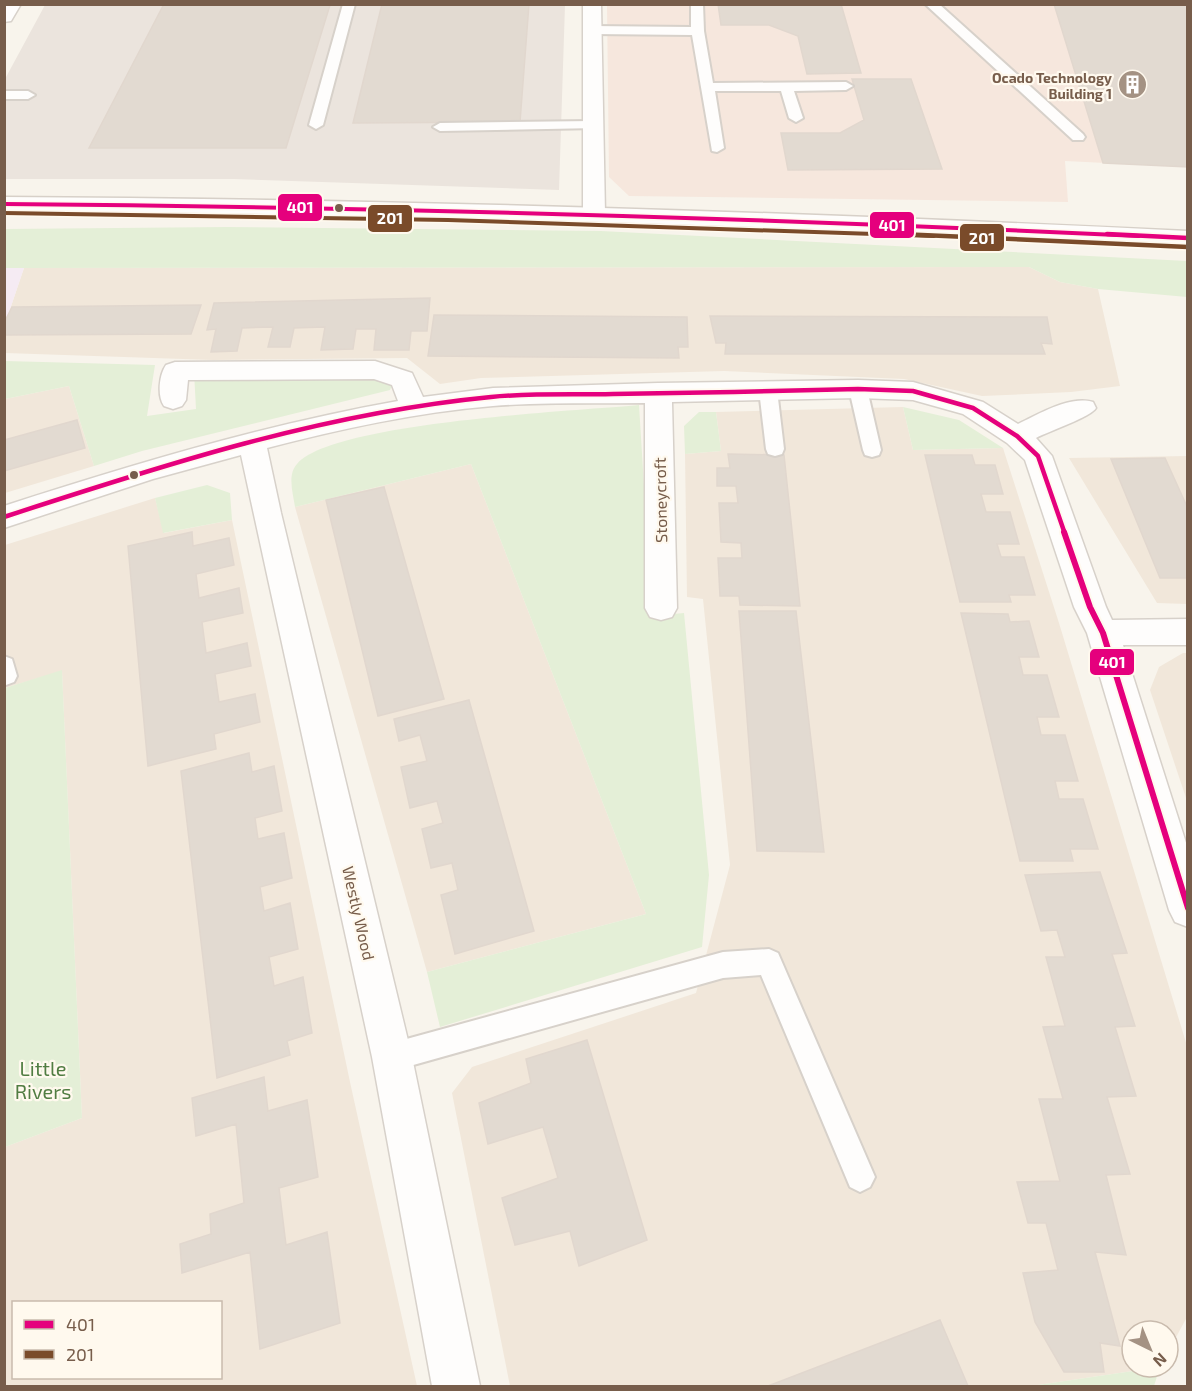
<svg xmlns="http://www.w3.org/2000/svg" width="1192" height="1391" viewBox="0 0 1192 1391" font-family="'Exo 2',sans-serif">
<style>
.residential{fill:#f1e7da;fill-rule:evenodd}
.commercial{fill:#f6e7dd}
.industrial{fill:#ebe4dd}
.education{fill:#f5ebf3}
.green{fill:#e4efd7}
.building{fill:#e2dad1;stroke:#e1d7ce;stroke-width:1.5}
.lines{fill:none;stroke-linecap:round;stroke-linejoin:round}
.service-casing{stroke:#d7d1ca;stroke-width:4}
.minor-casing{stroke:#d7d1ca;stroke-width:3}
.secondary-casing{stroke:#d7d0c8;stroke-width:3}
.service{fill:#fefdfc;fill-rule:evenodd}
.minor{fill:#fefdfc;fill-rule:evenodd}
.secondary{fill:#fefdfc;fill-rule:evenodd}
.bus-1-far2-casing{stroke:#fff9ee;stroke-width:7}
.bus-1-far1-casing{stroke:#fff9ee;stroke-width:8}
.bus-1-casing{stroke:#fff9ee;stroke-width:10}
.bus-2-far1-casing{stroke:#fff9ee;stroke-width:7}
.bus-2-casing{stroke:#fff9ee;stroke-width:8}
.bus-1-far2{stroke:#e5007d;stroke-width:4}
.bus-1-far1{stroke:#e5007d;stroke-width:4.5}
.bus-1{stroke:#e5007d;stroke-width:6}
.bus-2-far1{stroke:#7a4b2a;stroke-width:4}
.bus-2{stroke:#7a4b2a;stroke-width:4.5}
.bus-dot{fill:#775d4b;stroke:#fff9ee;stroke-width:2}
.labels{text-anchor:middle;dominant-baseline:central;stroke-width:4.5;stroke-linejoin:round;paint-order:stroke}
.far-poi-label{font-size:14px;font-weight:bold;fill:#775d4b;stroke:#fff9ee;text-anchor:end}
.street-label{font-size:16px;fill:#775d4b;stroke:#fff9ee}
.near-park-label{font-size:20px;fill:#517d42;stroke:#fff9ee}
.line-badge{stroke:#fff9ee;stroke-width:2}
.badge-label{font-size:16px;text-anchor:middle;font-weight:bold;fill:#fff}
</style>
<rect width="100%" height="100%" fill="#f8f4ec"/>
<path class="residential" d="M1029 267 1060 282 1098 289 1120 386 1071 392 982 396 904 379 724 371 481 378 440 384 407 358 213 360 5 353V324L24 268Z
M69 386 94 466 5 493V399Z
M903 407 913 450 1003 448 1059 623 1187 1046V1317L1168 1352V1331H1132V1367H1160L1031 1386H510L452 1093 472 1067 696 993 730 865 703 599 687 597 685 454 721 451 716 412Z
M1187 456V604L1157 603 1069 458Z
M471 464 646 914 427 972 295 507Z
M155 498 164 533 232 520 350 1082 417 1386H5V1147L82 1118 62 671 5 688V545ZM14 1302H220V1378H14Z
M1183 653H1188L1187 801 1150 690 1159 667Z"/>
<path class="commercial" d="M607 5H1187V167L1065 161 1068 202 629 196 609 177Z"/>
<path class="industrial" d="M45 5H565L559 190 234 179H5V79Z"/>
<path class="education" d="M5 268H24L5 324Z"/>
<path class="green" d="M227 227 601 231 1187 261V297L1098 289 1060 282 1029 267 5 268V229Z
M5 361 155 365 147 416 196 409 194 372 364 376 392 385 390 390 142 451 94 466 69 386 5 399Z
M639 405 652 616 684 613 709 875 702 947 440 1027 427 972 646 914 471 464 295 507C293 493 287 475 297 464 332 422 577 411 639 405Z
M903 407 959 420 1003 448 913 450Z
M699 412H716L721 451 685 454 684 426Z
M207 485 230 493 232 520 163 533 155 498Z
M62 670 82 1118 5 1147V688Z
M1160 1367 1154 1386H1031Z"/>
<path class="building" d="M164 4 330 5 286 148H89Z
M382 4H529L520 122 353 123Z
M718 4H841L861 73 807 74 798 36 769 25H721Z
M1054 4H1188V167L1103 163Z
M852 79H911L942 169 788 170 781 133H840L864 120Z
M430 298 427 331H411L409 350H374L376 329H356L353 349 321 350 325 327 294 328 290 347H268L273 327 242 328 237 351 211 352 216 329 207 330 214 303Z
M201 305 191 334 4 335V323L12 307Z
M434 315 687 317 688 347H678L679 358 428 356Z
M710 316 1047 317 1052 344 1041 343 1045 354H725L726 343H716Z
M77 420 85 448 4 471V440Z
M728 454 784 455 800 606 740 605 739 596H720L718 558H742L741 543 721 542 719 503H738L736 486H717V468H730Z
M925 455H972L975 465H995L1003 494H981L986 512H1010L1019 544H997L1001 557H1024L1035 595H1009L1011 602H960Z
M1165 458 1188 509V578H1160L1111 459Z
M384 487 444 699 378 716 326 500Z
M192 532 193 546 229 538 234 565 196 574 199 598 239 588 243 613 202 622 206 653 247 643 251 666 215 674 219 702 255 694 260 722 214 734 216 749 148 766 128 546Z
M739 611H796L824 852 757 851Z
M961 613 1008 614 1010 622 1029 621 1039 657H1019L1023 675H1047L1059 717H1037L1041 735H1065L1078 781H1055L1059 799H1083L1098 849H1070L1073 861H1020Z
M469 700 534 931 455 954 441 895 458 890 452 863 431 868 422 829 443 823 437 801 410 808 401 767 427 761 420 735 399 741 394 719Z
M249 753 252 772 274 766 282 811 255 818 258 839 284 833 292 878 260 887 264 911 290 903 298 949 269 957 274 986 303 977 312 1033 287 1041 290 1055 217 1078 181 771Z
M1100 872 1127 953 1112 954 1135 1026 1115 1027 1136 1096 1107 1097 1130 1174 1106 1175 1126 1255 1095 1252 1120 1346 1100 1343 1104 1372H1064L1035 1322 1023 1273 1058 1270 1046 1223H1028L1017 1182 1060 1181 1039 1099H1063L1043 1027 1065 1026 1046 957H1065L1057 930 1041 931 1025 875Z
M587 1040 647 1240 579 1266 570 1231 515 1245 502 1198 558 1178 543 1127 488 1144 479 1103 531 1083 526 1059Z
M264 1077 268 1111 307 1100 318 1177 279 1188 286 1245 327 1232 340 1323 260 1349 250 1252 182 1273 180 1244 211 1234 210 1214 244 1203 236 1124 196 1136 192 1098Z
M940 1320 968 1386H768Z"/>
<g class="lines">
<defs>
<path id="service" d="M343 4H355L323 125 316 129 309 125Z
M691 4H703L704 31 713 83 846 82 853 86 846 90 794 91 803 118 796 122 789 118 781 91H715L724 148 717 152 712 151 692 35 592 34 586 30 592 26 691 27Z
M925 4H939L1083 134 1085 137 1083 140H1073Z
M4 91H28L35 95 28 99H4Z
M593 121 598 122 600 125 598 128 440 131 433 127 440 123Z
M858 383 864 385 867 389 881 450 879 455 872 457 865 455 863 450 849 389 852 385Z
M768 384 774 386 777 390 784 449 782 454 775 456 768 454 766 449 759 390 762 386Z
M4 656 12 659 17 676 14 682 6 685Z
M769 949 778 953 875 1177 870 1187 860 1192 850 1187 761 975 723 978 392 1071 382 1067 378 1057 382 1047 392 1043 723 952Z"/>
<path id="minor" d="M4 4H21L11 21 4 22Z
M583 4H601L605 214 602 219 594 221 586 219 583 214Z
M375 361 412 373 423 397 493 388 658 383 858 380 913 382 983 402 1018 424C1039 414 1070 395 1093 402L1096 408C1091 417 1049 431 1036 438L1052 456 1106 607 1112 620 1188 619V645H1123L1188 849V927L1175 922 1169 910 1087 633 1074 607 1025 460 1007 443 963 414 913 400 858 398 672 402 677 608 672 617 661 620 650 617 645 608V403C594 404 543 402 493 406 417 412 341 429 267 448L281 513 412 1057 480 1386H432L372 1057 241 455 153 479 4 528V506C134 464 264 425 398 401L392 385 374 379 188 380 186 400 182 406 173 409 164 406C157 396 159 375 166 365L175 362Z"/>
<path id="secondary" d="M4 197C399 199 793 212 1188 231V245C793 226 399 213 4 211Z"/>
</defs>
<use href="#service" class="service-casing"/>
<use href="#minor" class="minor-casing"/>
<use href="#secondary" class="secondary-casing"/>
<use href="#service" class="service"/>
<use href="#minor" class="minor"/>
<use href="#secondary" class="secondary"/>
<defs>
<path id="bus-1-far2" d="M4 204C383 207 761 218 1139 236"/>
<path id="bus-1-far1" d="M1107 234 1188 238
M4 517C163 465 324 413 491 397 531 393 573 395 613 394 695 393 776 391 858 389L913 391 973 408 1017 436 1038 456 1065 534"/>
<path id="bus-1" d="M1064 532 1090 607 1103 633 1188 908"/>
<path id="bus-2-far1" d="M4 213 448 220 934 236"/>
<path id="bus-2" d="M899 234 1188 247"/>
</defs>
<use href="#bus-1-far2" class="bus-1-far2-casing"/>
<use href="#bus-1-far1" class="bus-1-far1-casing"/>
<use href="#bus-1" class="bus-1-casing"/>
<use href="#bus-2-far1" class="bus-2-far1-casing"/>
<use href="#bus-2" class="bus-2-casing"/>
<use href="#bus-1-far2" class="bus-1-far2"/>
<use href="#bus-1-far1" class="bus-1-far1"/>
<use href="#bus-1" class="bus-1"/>
<use href="#bus-2-far1" class="bus-2-far1"/>
<use href="#bus-2" class="bus-2"/>
</g>
<defs>
<symbol id="building-disc" viewBox="-11 -11 22 22"><circle r="9.5" fill="#a49283" stroke="#fff9ee"/><path d="M-4-6H4V6H1V3H-1V6H-4ZM-2.5-4.3h1.7v1.8h-1.7ZM.8-4.3h1.7v1.8H.8ZM-2.5-1h1.7V.8h-1.7ZM.8-1h1.7V.8H.8Z" fill="#fff"/></symbol>
</defs>
<g fill-rule="evenodd">
<use href="#building-disc" x="1116" y="68" width="33" height="33"/>
</g>
<g class="bus-dot">
<circle cx="339" cy="208" r="5"/>
<circle cx="134" cy="475" r="5"/>
</g>
<g class="labels">
<g class="far-poi-label">
<text x="1112" y="77">Ocado Technology<tspan x="1112" dy="16">Building 1</tspan></text>
</g>
<g class="street-label">
<text transform="translate(660 500) rotate(-91)">Stoneycroft</text>
<text transform="translate(359 913) rotate(77)">Westly Wood</text>
</g>
<g class="near-park-label">
<text x="43" y="1068">Little<tspan x="43" dy="23">Rivers</tspan></text>
</g>
</g>
<g class="line-badge">
<rect x="277" y="193" width="46" height="29" rx="6" fill="#e5007d"/>
<rect x="367" y="204" width="46" height="29" rx="6" fill="#7a4b2a"/>
<rect x="869" y="211" width="46" height="28" rx="6" fill="#e5007d"/>
<rect x="959" y="223" width="46" height="29" rx="6" fill="#7a4b2a"/>
<rect x="1089" y="648" width="46" height="28" rx="6" fill="#e5007d"/>
</g>
<g class="badge-label">
<text x="300" y="213">401</text>
<text x="390" y="224">201</text>
<text x="892" y="231">401</text>
<text x="982" y="244">201</text>
<text x="1112" y="668">401</text>
</g>
<rect width="1192" height="1391" fill="none" stroke="#775d4b" stroke-width="12"/>
<rect x="12" y="1301" width="210" height="78" fill="#fff9ee" stroke="#c9bbad" stroke-width="1.5"/>
<rect x="24" y="1320" width="30" height="9" fill="#e5007d" stroke="#c9bbad" stroke-width="1.5"/>
<text x="66" y="1331" font-size="18" fill="#775d4b">401</text>
<rect x="24" y="1350" width="30" height="9" fill="#7a4b2a" stroke="#c9bbad" stroke-width="1.5"/>
<text x="66" y="1361" font-size="18" fill="#775d4b">201</text>
<g transform="translate(1150 1349) rotate(137)"><circle r="28" fill="#fff9ee" stroke="#c9bbad" stroke-width="1.5"/>
<path d="M0-4.5L10 22L0 15L-10 22Z" fill="#a49283"/>
<text y="-9" font-size="16" font-weight="bold" text-anchor="middle" fill="#775d4b">N</text>
</g>
</svg>
